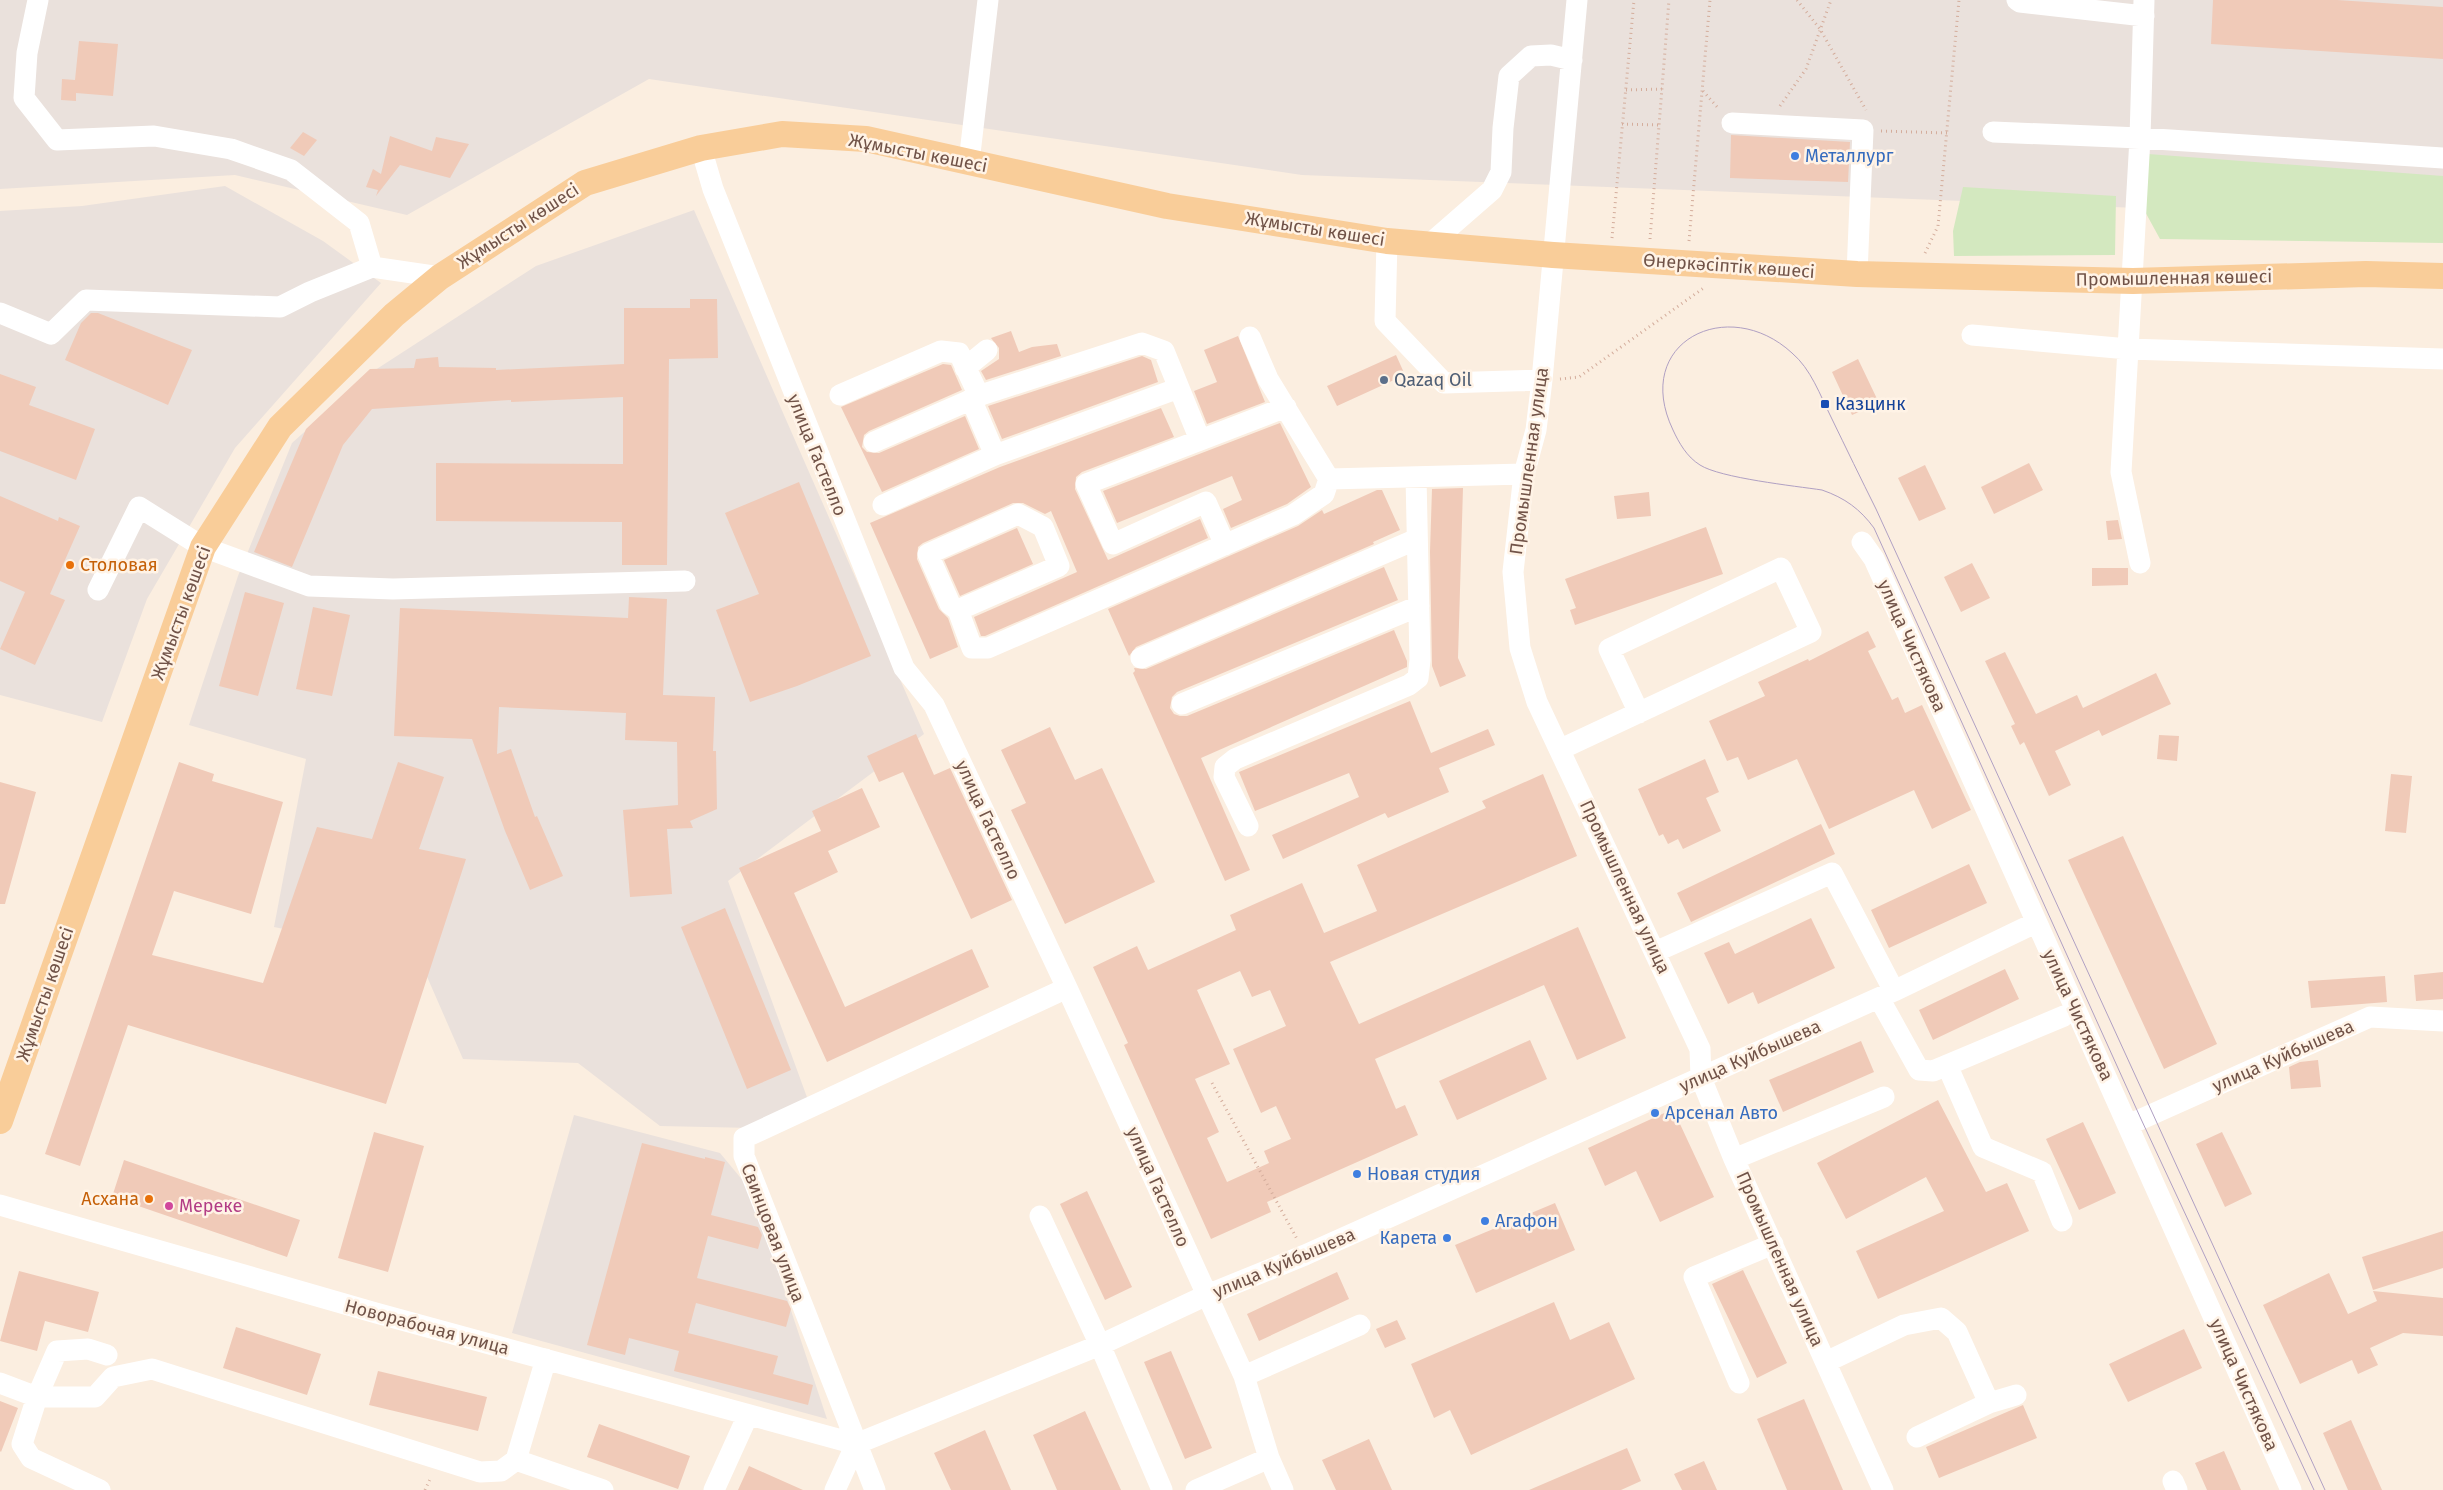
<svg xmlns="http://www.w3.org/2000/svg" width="2443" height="1490" viewBox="0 0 2443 1490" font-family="'Fira Sans',sans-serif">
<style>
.industrial{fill:#eae1dc}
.green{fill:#d3e8bf}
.building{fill:#f0cab8;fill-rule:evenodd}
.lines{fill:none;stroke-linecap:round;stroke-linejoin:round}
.path{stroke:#d4ad9c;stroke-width:3;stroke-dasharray:1 4;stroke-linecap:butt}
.minor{stroke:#fff;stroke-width:21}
.major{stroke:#f9cd99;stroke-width:26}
.tram{stroke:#b0a0c3;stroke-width:1}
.shop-dot{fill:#3f7fe0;stroke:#fff3e6;stroke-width:2}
.service-dot{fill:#5c6f8a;stroke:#fff3e6;stroke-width:2}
.transit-dot{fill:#1a4fb4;stroke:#fff3e6;stroke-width:2}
.food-dot{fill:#e8710a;stroke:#fff3e6;stroke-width:2}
.hotel-dot{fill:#d1479c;stroke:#fff3e6;stroke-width:2}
.labels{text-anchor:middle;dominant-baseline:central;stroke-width:5;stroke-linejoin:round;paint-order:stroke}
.street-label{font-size:18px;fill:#715348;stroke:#fff3e6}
.shop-label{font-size:18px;fill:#366cbe;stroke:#fff3e6;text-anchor:start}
.service-label{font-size:18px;fill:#4e5e75;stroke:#fff3e6;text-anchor:start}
.transit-label{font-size:18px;fill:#164399;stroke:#fff3e6;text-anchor:start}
.food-label{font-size:18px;fill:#c56008;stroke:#fff3e6;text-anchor:start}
.hotel-label{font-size:18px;fill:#b23c85;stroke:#fff3e6;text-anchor:start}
</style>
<rect width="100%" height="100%" fill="#fbeee0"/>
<path class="industrial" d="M0 0H2443V220L1302 175 649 79 407 215 235 175 0 189Z
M225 186 323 241 381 283 235 448 147 599 102 722 0 695V211L82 206Z
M694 210 924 734 728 881 808 1100 753 1128 660 1126 578 1063 463 1059 418 956 274 927 306 759 189 725 238 576 292 443 369 374 536 266Z
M574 1115 720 1153 744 1182 765 1232 827 1419 512 1333Z"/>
<path class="green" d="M2148 154 2443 176V243L2160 239 2137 197Z
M1963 187 2116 196 2115 255 1954 256 1953 231Z"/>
<path class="building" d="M2213 0H2337L2443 7V59L2211 44Z
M79 41 118 44 113 96 76 93V101L61 100 62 79 75 80Z
M303 132 317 140 304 156 290 148Z
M1731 135 1850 142 1848 182 1730 178Z
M390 136 432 151 436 137 469 144 450 178 400 165 376 196 378 190 366 187 373 169 381 174Z
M690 299H717L718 358 669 359 667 565H622V522L436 521V463L623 464V397L511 402V400L372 409 343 445 292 567 254 552 306 429 370 369 414 368 416 359 438 357 439 367 496 368V370L624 364V308H690Z
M91 313H98L192 350 168 405 65 360 81 323Z
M1011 331 1019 352 1032 347 1057 344 1061 356 986 380 981 371 999 359V348L991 338Z
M1238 336 1265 402 1207 424 1194 391 1217 382 1204 350Z
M1396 355 1405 375 1337 406 1327 386Z
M1142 356 1151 360 1158 382 1002 439 988 406Z
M1858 359 1879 403 1852 415 1832 372Z
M943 364 951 365 962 390 869 431 864 435 862 447 867 452 879 453 965 416 979 449 882 492 841 407Z
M0 374 36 387 29 405 95 429 76 480 0 451Z
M1161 408 1174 437 1082 472 1076 477 1075 489 1108 560 1200 519 1208 538 985 636H981L974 617 1077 572 1051 511 1045 514 1023 503H1013L923 543 918 547 917 559 939 609 948 618 958 647 930 659 870 523 1000 467Z
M1280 423 1311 487 1287 504 1231 528 1223 509 1242 500 1232 476 1117 523 1103 491Z
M2029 463 2043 490 1994 514 1981 487Z
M1925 465 1946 509 1919 521 1898 478Z
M799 482 871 656 797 686 750 702 716 610 759 594 725 513Z
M1463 488 1458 658 1466 676 1440 687 1432 666 1430 552 1432 489Z
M1377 490H1382L1400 530 1373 542 1374 544 1136 647 1129 656 1108 609 1298 526 1322 510 1324 514Z
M1649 492 1651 516 1617 519 1614 496Z
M0 496 58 521 59 517 80 526 50 594 65 600 35 665 0 649 25 592 0 581Z
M2118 520 2122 539 2108 540 2106 521Z
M1706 527 1723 574 1575 625 1570 610 1576 608 1565 579Z
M1017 528 1033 564 960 596 944 560Z
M1972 563 1990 598 1961 612 1944 577Z
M1384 567 1398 600 1177 692 1172 697 1170 708 1174 714 1180 716H1187L1394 630 1407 661V667L1201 758 1250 870 1225 881 1133 673 1135 671 1134 668 1146 669Z
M2092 568H2128V585L2092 586Z
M245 592 284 603 258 696 219 686Z
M629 597 667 599 663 695 715 697 713 751H716L717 809 690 821 693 828 667 829 672 894 630 897 623 810 678 805 677 742 625 740 626 713 499 707 497 754 511 749 535 817 537 816 563 876 530 890 505 831 472 739 394 736 400 608 628 618Z
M313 607 350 615 332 696 296 689Z
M1868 631 1876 647 1868 651 1892 700 1898 697 1905 713 1922 705 1971 810 1932 829 1914 790 1829 829 1797 759 1748 780 1738 757 1727 761 1709 721 1765 696 1758 682 1808 659 1809 661Z
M2005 652 2036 714 2077 695 2083 708 2156 673 2171 704 2102 736 2099 730 2055 751 2071 785 2049 796 2024 742 2020 745 2011 726 2015 724 1985 661Z
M1410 701 1431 753 1488 729 1495 745 1439 768 1449 792 1388 818 1385 813 1283 859 1272 835 1359 797 1349 773 1255 811 1239 772Z
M1050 727 1075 780 1102 768 1155 882 1065 924 1011 810 1026 803 1001 750Z
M916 734 934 775 950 768 1012 900 971 919 903 772 879 782 867 756Z
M2159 735 2179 736 2177 761 2157 759Z
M1705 759 1719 792 1706 798 1721 831 1683 849 1678 839 1668 844 1663 834 1659 836 1638 789Z
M179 762 214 774 212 781 283 802 251 914 174 891 152 955 263 983 317 827 372 839 398 762 444 777 419 849 466 859 386 1104 128 1025 80 1166 45 1154Z
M1543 774 1577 856 1330 962 1359 1024 1578 927 1626 1038 1577 1060 1544 985 1375 1059 1396 1109 1405 1105 1418 1135 1267 1202 1271 1212 1211 1239 1124 1045 1128 1043 1093 967 1137 946 1148 970 1236 930 1230 915 1302 883 1324 933 1377 911 1357 865 1486 808 1482 801ZM1240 971 1252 997 1270 990 1286 1026 1233 1049 1261 1113 1276 1106 1291 1139 1264 1151 1269 1163 1227 1182 1207 1138 1219 1132 1195 1079 1230 1064 1197 990Z
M2391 774 2412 776 2406 833 2385 831Z
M0 782 36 792 5 904H0Z
M862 788 880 827 828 851 838 872 794 893 845 1007 972 949 989 987 827 1062 739 868 821 831 812 811Z
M1821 824 1835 854 1691 922 1677 893Z
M2123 836 2217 1044 2164 1069 2068 860Z
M1969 864 1987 903 1889 948 1871 910Z
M725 908 791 1070 747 1089 681 927Z
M1811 918 1835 968 1758 1004 1753 992 1728 1004 1704 953 1729 942 1735 954Z
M2005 969 2019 999 1933 1040 1919 1010Z
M2443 972V999L2416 1001 2414 975Z
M2385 976 2387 1002 2311 1008 2308 981Z
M1530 1040 1547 1079 1457 1120 1439 1081Z
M1861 1041 1874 1072 1783 1112 1769 1080Z
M2318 1060 2321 1087 2291 1089 2289 1067 2300 1062Z
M1938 1100 1986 1192 2007 1183 2029 1231 1878 1299 1856 1251 1944 1211 1926 1177 1846 1219 1817 1163Z
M1673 1109 1714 1197 1660 1222 1636 1171 1605 1186 1588 1148Z
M2083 1122 2116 1193 2079 1210 2046 1139Z
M374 1132 424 1146 388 1272 338 1258Z
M2222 1132 2252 1194 2225 1207 2196 1144Z
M642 1143 705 1159V1157L725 1162 711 1215 758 1227 762 1235 758 1249 708 1236 697 1278 787 1301 791 1309 786 1327 696 1303 688 1333 778 1356 773 1374 813 1385 808 1405 674 1371 679 1351 629 1338 625 1355 587 1345Z
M124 1160 300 1220 287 1257 112 1197Z
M1087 1191 1132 1287 1105 1300 1060 1204Z
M1555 1203 1575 1250 1476 1293 1455 1245Z
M2443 1231V1268L2373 1290 2362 1257Z
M1743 1270 1787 1363 1757 1378 1712 1284Z
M19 1271 99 1292 88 1332 45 1321 37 1351 0 1341Z
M1337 1272 1349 1299 1259 1341 1247 1314Z
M2329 1273 2348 1314 2377 1301 2373 1291 2443 1298V1336L2403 1333 2370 1348 2378 1365 2358 1374 2352 1360 2300 1384 2263 1305Z
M1554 1302 1570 1340 1609 1322 1635 1379 1471 1455 1450 1410 1434 1418 1411 1364Z
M1397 1320 1406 1339 1385 1348 1376 1329Z
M236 1327 321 1354 307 1395 223 1368Z
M2184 1329 2202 1368 2128 1402 2109 1364Z
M1171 1351 1212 1448 1185 1459 1144 1362Z
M378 1371 487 1397 478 1431 369 1405Z
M1804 1399 1843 1490H1787L1757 1419Z
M0 1401 18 1408 1 1452 0 1451Z
M2023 1405 2037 1438 1939 1478 1926 1447Z
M1085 1411 1121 1490H1057L1033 1435Z
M2351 1420 2382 1490H2348L2323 1433Z
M599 1424 690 1456 678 1489 587 1457Z
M985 1430 1011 1490H951L934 1453Z
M1369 1439 1392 1490H1336L1322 1460Z
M1627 1448 1641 1481 1621 1490H1529Z
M2224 1451 2241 1490H2207L2195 1463Z
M1704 1461 1717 1490H1682L1674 1474Z
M749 1466 803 1490H738Z"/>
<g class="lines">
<path class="path" d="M1797 0 1820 29 1866 110
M1626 90 1662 89
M1703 91 1719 109
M1780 106 1806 69 1831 0
M1622 124 1659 125
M1881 131 1947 133
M1612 238 1634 0
M1650 239 1669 0
M1689 241 1710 0
M1925 253 1938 226 1959 0
M1560 379 1579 377 1705 287
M1212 1083 1297 1239
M425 1490 431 1477"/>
<path class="minor" d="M38 0 27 53 24 98 57 140 154 136 231 149 291 170 359 223 372 267
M1577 0 1542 380 1536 430 1524 474 1513 572 1520 648 1537 702 1700 1049 1701 1078 1734 1159 1883 1490
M2017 0 2020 2 2144 16
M1732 123 1863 130 1857 274
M1993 132 2140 138 2443 158
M701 148 713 189 904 668 934 705 1067 988 1244 1376 1269 1458 1283 1490
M969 162 988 0
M1387 241 1385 321 1444 383 1542 380
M1430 244 1492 190 1501 172 1503 128 1509 76 1531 56 1551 55 1572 60
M0 313 51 334 86 300 280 307 310 292 372 267 440 277
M1972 335 2128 349 2443 359
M1250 337 1268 379 1329 479 1524 474
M965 368 987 350
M840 395 941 351 959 353 979 396
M971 399 995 455 1179 388
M874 442 984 394 1142 343 1164 351 1200 440
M883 505 995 455
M1862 542 1874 559C2011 870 2153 1179 2291 1490
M1225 545 1206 502 1113 544 1086 484 1286 407
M2140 563 2121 472 2140 138 2144 0
M98 590 139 507 203 547 309 586 393 589 685 581
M958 610 950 604 928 554 1018 514 1043 527 1059 566 958 610 972 648H988L1293 515 1324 494 1329 479
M1141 658 1417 539
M1182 704 1419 606
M1561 749 1811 632 1781 568 1609 649 1639 713
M1248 826 1224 777 1225 767 1235 759 1409 685 1418 678 1420 660 1416 477
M1655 952 1832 873 1894 991
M1879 998 1919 1070 1933 1071 2064 1016
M1947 1065 1983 1147 2042 1172 2062 1221
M2128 1125 2370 1017 2443 1021
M1734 1159 1884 1097
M0 1205 376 1313 856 1444
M1040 1216 1100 1345 1162 1490
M1826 1362 1904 1325 1941 1318 1957 1332 1989 1403
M1244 1376 1360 1325
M0 1383 37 1397H95L113 1377 152 1369 480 1472 501 1471 516 1460 546 1359
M1739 1383 1694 1277 1773 1244
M1917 1437 1989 1403 2016 1395
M856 1444 1100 1345 1207 1295 1305 1255 1894 991 2035 923
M516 1460 603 1490
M2173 1481 2177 1490
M100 1490 31 1458 22 1444 37 1397 57 1351 88 1349 107 1355
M714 1490 748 1415
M835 1490 856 1444
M875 1490 744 1156V1138L1067 988
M1196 1490 1269 1458"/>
<path class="major" d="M0 1121 203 547 280 427 394 315 440 277 585 183 701 148 782 134 866 139 1167 206 1387 241 1553 255 1857 274 2133 281 2366 274 2443 276"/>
<path class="tram" d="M2314 1490 2141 1119 1874 528C1860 509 1845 498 1822 490 1795 486 1720 478 1700 465 1687 457 1679 443 1673 430 1631 342 1728 294 1792 353 1811 369 1820 395 1831 417 1846 448 1861 479 1876 509L2325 1490"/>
</g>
<g class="shop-dot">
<circle cx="1795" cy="156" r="5"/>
<circle cx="1655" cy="1113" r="5"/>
<circle cx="1357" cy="1174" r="5"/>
<circle cx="1485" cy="1221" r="5"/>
<circle cx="1447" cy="1238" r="5"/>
</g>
<circle class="service-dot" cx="1384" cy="380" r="5"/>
<rect class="transit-dot" x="1820" y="399" width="10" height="10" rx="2.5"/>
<g class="food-dot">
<circle cx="70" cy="565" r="5"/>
<circle cx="149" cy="1199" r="5"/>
</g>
<circle class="hotel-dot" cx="169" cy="1206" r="5"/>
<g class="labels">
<g class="street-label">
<text transform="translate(918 153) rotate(11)">Жұмысты көшесі</text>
<text transform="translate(518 226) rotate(-33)">Жұмысты көшесі</text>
<text transform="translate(1315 229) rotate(9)">Жұмысты көшесі</text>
<text transform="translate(1729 266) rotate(4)">Өнеркәсіптік көшесі</text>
<text transform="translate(2174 278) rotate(-1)">Промышленная көшесі</text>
<text transform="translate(817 455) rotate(68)">улица Гастелло</text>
<text transform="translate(1529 461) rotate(-82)">Промышленная улица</text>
<text transform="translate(181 613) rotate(-70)">Жұмысты көшесі</text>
<text transform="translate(1912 646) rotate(66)">улица Чистякова</text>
<text transform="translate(988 820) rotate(65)">улица Гастелло</text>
<text transform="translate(1625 887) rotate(65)">Промышленная улица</text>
<text transform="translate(45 994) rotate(-71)">Жұмысты көшесі</text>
<text transform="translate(2078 1015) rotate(65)">улица Чистякова</text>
<text transform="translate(1750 1056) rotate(-24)">улица Куйбышева</text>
<text transform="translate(2283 1056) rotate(-24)">улица Куйбышева</text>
<text transform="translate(1158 1187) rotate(66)">улица Гастелло</text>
<text transform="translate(773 1233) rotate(69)">Свинцовая улица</text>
<text transform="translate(1780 1259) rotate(66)">Промышленная улица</text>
<text transform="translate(1284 1263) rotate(-23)">улица Куйбышева</text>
<text transform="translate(427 1327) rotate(15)">Новорабочая улица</text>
<text transform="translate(2244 1385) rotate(66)">улица Чистякова</text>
</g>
<g class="shop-label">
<text x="1805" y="156">Металлург</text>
<text x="1665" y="1113">Арсенал Авто</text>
<text x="1367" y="1174">Новая студия</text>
<text x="1495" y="1221">Агафон</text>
<text x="1437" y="1238" text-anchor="end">Карета</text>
</g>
<g class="service-label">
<text x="1394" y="380">Qazaq Oil</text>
</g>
<g class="transit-label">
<text x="1835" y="404">Казцинк</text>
</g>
<g class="food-label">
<text x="80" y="565">Столовая</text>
<text x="139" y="1199" text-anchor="end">Асхана</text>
</g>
<g class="hotel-label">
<text x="179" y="1206">Мереке</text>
</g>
</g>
</svg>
